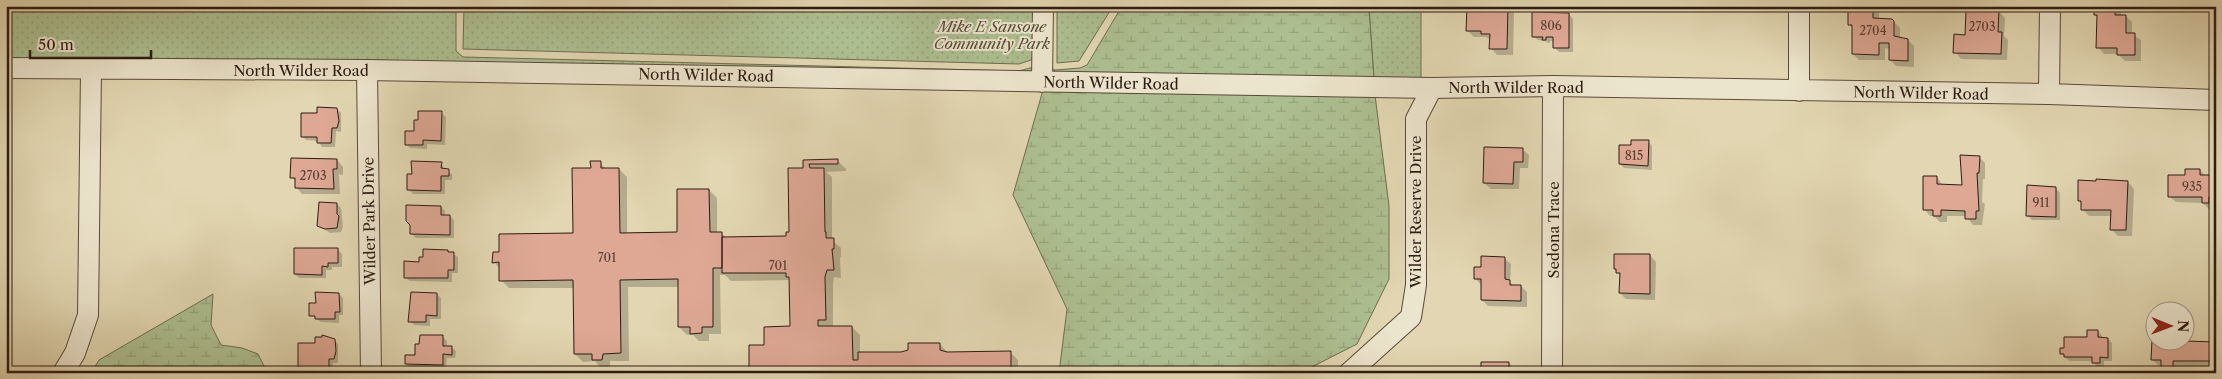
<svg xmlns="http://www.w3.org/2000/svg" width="2222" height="379" viewBox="0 0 2222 379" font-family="'Libre Caslon Text',serif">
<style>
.wetland{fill:url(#wetland-marsh);stroke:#6e6d52}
.park{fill:url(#park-dots);stroke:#6e6d52}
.shadow{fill:#0003}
.building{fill:#dea895;stroke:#2e1b12}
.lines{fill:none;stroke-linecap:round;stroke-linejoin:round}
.minor-casing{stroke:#5b4a3a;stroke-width:22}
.minor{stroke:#ece5cd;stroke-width:20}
.labels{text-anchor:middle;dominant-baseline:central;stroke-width:4;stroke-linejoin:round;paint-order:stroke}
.number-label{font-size:12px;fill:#5a3e33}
.park-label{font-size:15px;font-style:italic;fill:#544c38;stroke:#ece5cd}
.street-label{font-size:15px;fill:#2e1b12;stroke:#ece5cd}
</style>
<defs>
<pattern id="wetland-marsh" width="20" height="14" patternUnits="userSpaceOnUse" patternTransform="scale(1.25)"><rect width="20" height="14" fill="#adbf91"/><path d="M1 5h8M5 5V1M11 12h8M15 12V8" fill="none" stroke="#95a47c"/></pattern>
<pattern id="park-dots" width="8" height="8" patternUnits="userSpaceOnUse" patternTransform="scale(1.25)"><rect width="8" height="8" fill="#adbf91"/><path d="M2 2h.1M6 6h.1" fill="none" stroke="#95a47c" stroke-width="1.8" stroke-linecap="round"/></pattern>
</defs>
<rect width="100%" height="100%" fill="#e2d7b2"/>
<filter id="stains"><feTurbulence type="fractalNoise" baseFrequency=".004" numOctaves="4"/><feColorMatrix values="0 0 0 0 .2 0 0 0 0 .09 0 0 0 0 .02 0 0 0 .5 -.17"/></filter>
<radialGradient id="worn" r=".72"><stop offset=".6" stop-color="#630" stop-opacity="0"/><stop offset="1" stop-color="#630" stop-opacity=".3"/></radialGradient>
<path class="wetland" d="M1122 6H1369L1374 78 1052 73 1055 70 1080 68 1087 65Z
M1043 90 1375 95 1389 206V279L1357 344 1300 373H1059L1067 309 1013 195Z
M213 294 211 325 221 345 242 348 258 354 265 368V373H91L99 360Z"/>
<path class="park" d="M6 6H456V51L463 57 1019 71C1030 68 1044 63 1055 70L1052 73 6 59Z
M464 6H1036L1035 52 1031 60 1019 64 463 49Z
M1057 6H1113L1079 61 1057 63Z
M1369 6H1421V79L1374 78Z"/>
<path class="shadow" d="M1508 6 1514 12 1513 55H1497L1491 48V40L1486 37H1474L1467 30Z
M1853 6H1879V20H1892L1900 28V38L1908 40 1914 46V67L1896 66 1890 60V49L1885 48V60H1859L1853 54V28L1849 24Z
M2095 6H2121V16H2126L2132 22V34L2141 40V61H2125L2118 54H2104L2098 47V18L2095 15Z
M1999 11 2005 18 2004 36 2008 40 2007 60 1961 59 1955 52 1966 36Z
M1569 14 1573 19V52H1559L1555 48V41H1550V43H1548L1545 41 1538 40 1533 36Z
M337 109 341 113V132L336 131 335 147H322L318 141 306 140 302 136 318 115Z
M441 113 446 117 445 145 427 144V149L410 148 406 144Z
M1648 141 1652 146V170L1624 168 1620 164 1632 146Z
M1522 149 1529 155 1528 168H1520L1519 189H1491L1484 183Z
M1979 157 1985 163V179H1983L1982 202 1985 204 1982 225H1973L1966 216H1947V222H1940L1934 216H1930L1924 209 1937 177 1943 186H1963Z
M337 160 343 167V175L339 174 340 194H302L296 187V182L292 177Z
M804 161H838L846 169V171L826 172 832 177V240L841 248V257H840L841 278 834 277 833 285V327H852L860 335V354L909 352 940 344 948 353 1010 352 1018 360V373H751L765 346 791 328 790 280 731 281 725 275H720L721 334H709V341H699L693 335H687L679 327V287H628L629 361H610V368H601L595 361 583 362 575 354 574 288H509L501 280 500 269 494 262 574 234 592 169 600 163 606 169H619L627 177V234L679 233 709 190 717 198V233H721L727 238H787L790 233 804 169Z
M441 163 445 170 452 174V180H445V194H413L408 189 413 175Z
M2200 170 2206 176 2216 177 2215 209H2209L2203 203 2176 202 2169 196 2187 176Z
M2128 182 2134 189 2132 236H2118L2112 230V216H2089L2082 209 2083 204 2079 200Z
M2056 188 2060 193V220H2032L2028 216Z
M337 204 341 208 343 227 341 232 330 233 318 225Z
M441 207 445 211V216H450L454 220V238H416L411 233 410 224Z
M338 250 342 254V267H332V270H326V278H299L295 274Z
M448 251 458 257V273H452V282L410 281 405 277 420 263Z
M1650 255 1656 262 1655 300 1626 299 1620 293 1621 276 1615 269Z
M1504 258 1511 264 1510 282 1514 286H1521L1527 292V307L1488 306 1482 300 1481 285 1475 278 1482 268Z
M339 294 343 298V315H339V323L321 322 311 315 317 304Z
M437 294 441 298V319H430V326L414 325 410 321Z
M2098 331 2102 336V339H2108L2112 343V361H2104V367H2097L2093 361H2069L2061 353Z
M443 337 447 341V347H451L456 351 455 358H447L446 369 411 368 406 364Z
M2186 337 2192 343H2216V366L2179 367V373H2168L2162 366H2159L2152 359 2179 342H2184Z
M334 340 338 344V363H333V373L303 371 299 367 316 345Z
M1509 363 1515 370V373H1482Z"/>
<path class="building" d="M1467 6H1508L1507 49H1489L1490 34H1481V31H1466Z
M1852 6H1873V18L1892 19 1894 21V36L1908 39V61L1889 60V43H1879V55L1852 54V25H1848V8Z
M2094 6H2115V15H2126V33H2135V55H2117V48H2096L2097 15H2094Z
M1966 9 1999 10 1998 32H2002L2001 54 1953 53 1954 34 1965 35Z
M1532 12 1569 13V48H1553V37H1546V40H1542L1543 37H1532Z
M317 107 337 108 339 121 337 128H332L331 143H317V137H301V113H317Z
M418 111H442L441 141 423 140V145H405V131H414V120H418Z
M1631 140H1649L1648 166 1619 164V145H1631Z
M1484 147 1523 148V162H1514L1513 184 1483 183Z
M1960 155 1980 156 1979 173H1977L1979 211H1976V219H1965V211L1941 210V216H1933V210H1923V176H1937V184L1962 185Z
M291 158 337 159V169H333L334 189 295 188V178H290Z
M838 159V164H809L810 168H824L825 232H826V238H834V249H832L834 270H827L825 277 826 320H818V326H852L853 360H858V352H901L908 350V343H940V350L947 352 1011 351V373H749V345H764V327L790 326 789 277H786V273H722V237L786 236V232H789L788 168H803V160Z
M411 161 442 162 441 168 449 169V176H441V191L407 190V174H412Z
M590 161H601V168H619L620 233 677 232V189H709L710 232H722V268H713V327H702V333L690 334V327H678V279L620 280 621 353 603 354 602 360H592V354H574L573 280 499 281V262L492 263 493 252H499V234L573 233 572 168H591Z
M2185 169H2200V175H2216V197H2209V203H2202V197H2168V175H2185Z
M2096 179 2128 181 2126 230H2110L2111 210H2081V201H2078V180L2096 181Z
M2027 185 2056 187V217L2026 216Z
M319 202 337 203V214L339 216 337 228 325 229 317 226Z
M406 205 441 206V215H450V235L410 234V225L406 221Z
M294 248H338V263H328V267L322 266V275L294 274Z
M423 249 448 250V252H454V270H448V278H404V261L419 262V257H423Z
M1614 254H1650V294L1619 293 1620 273H1616V269H1614Z
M1481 256 1505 257V279L1510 280V285H1521V301L1481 300V279H1474V267H1481Z
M315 292 339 293 340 312H335V319H315V316H309V303H316Z
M411 292 437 293V316L426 315V322H408Z
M2087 330H2098V337L2108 338V358L2100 357V363H2092V357H2064V354H2060V348H2064V337H2087Z
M322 335 335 339 336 351 334 359H329V373H314V368L298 367V343H315V337H322Z
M420 335H443V346H452V355L443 354V365L405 364V355H415V344H419Z
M2184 335H2187L2186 341 2216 342V365L2213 364V361H2173V368H2161V360H2151L2152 340 2184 342Z
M1481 362H1509V373H1481Z"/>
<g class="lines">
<defs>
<path id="minor" d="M6 68 367 70 1432 88 1553 86 2049 94 2216 100
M367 70 371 373
M1042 82 1043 6
M1799 91V6
M2049 94 2050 6
M63 373 75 353 88 315 91 69
M1349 373 1411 317 1416 285V119L1432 88
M1552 373 1553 86"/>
</defs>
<use href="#minor" class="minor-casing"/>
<use href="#minor" class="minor"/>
</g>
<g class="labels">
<g class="number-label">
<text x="1551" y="25">806</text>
<text x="1982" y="26">2703</text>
<text x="1873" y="30">2704</text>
<text x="1634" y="155">815</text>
<text x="313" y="175">2703</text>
<text x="2192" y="186">935</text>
<text x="2041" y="202">911</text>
<text x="607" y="257">701</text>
<text x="778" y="265">701</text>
</g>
<g class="park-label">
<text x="992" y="26">Mike E Sansone<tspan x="992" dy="17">Community Park</tspan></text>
</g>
<g class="street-label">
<text x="301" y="70">North Wilder Road</text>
<text transform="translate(706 75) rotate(1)">North Wilder Road</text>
<text transform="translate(1111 83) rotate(1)">North Wilder Road</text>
<text x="1516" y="87">North Wilder Road</text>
<text transform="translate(1921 93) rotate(1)">North Wilder Road</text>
<text transform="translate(1415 212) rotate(-90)">Wilder Reserve Drive</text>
<text transform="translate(369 221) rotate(-91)">Wilder Park Drive</text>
<text transform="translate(1553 230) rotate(-90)">Sedona Trace</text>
</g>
</g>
<rect width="2222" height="379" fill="none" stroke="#e2d7b2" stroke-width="25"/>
<rect x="8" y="8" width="2207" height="364" fill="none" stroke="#2e1b12" stroke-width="2.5"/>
<rect x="12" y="12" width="2197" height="354" fill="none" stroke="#2e1b12"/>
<g transform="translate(2170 326) rotate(91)"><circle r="24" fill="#ece5cd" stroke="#a09482"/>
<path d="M0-4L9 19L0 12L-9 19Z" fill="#8f2418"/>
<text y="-8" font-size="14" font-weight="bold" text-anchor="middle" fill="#2e1b12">N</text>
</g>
<path d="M30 50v8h121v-8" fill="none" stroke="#2e1b12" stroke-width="2.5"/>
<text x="38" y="50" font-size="15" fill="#2e1b12" stroke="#ece5cd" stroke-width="4" paint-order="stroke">50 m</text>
<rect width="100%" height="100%" filter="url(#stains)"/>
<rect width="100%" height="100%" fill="url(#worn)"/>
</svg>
